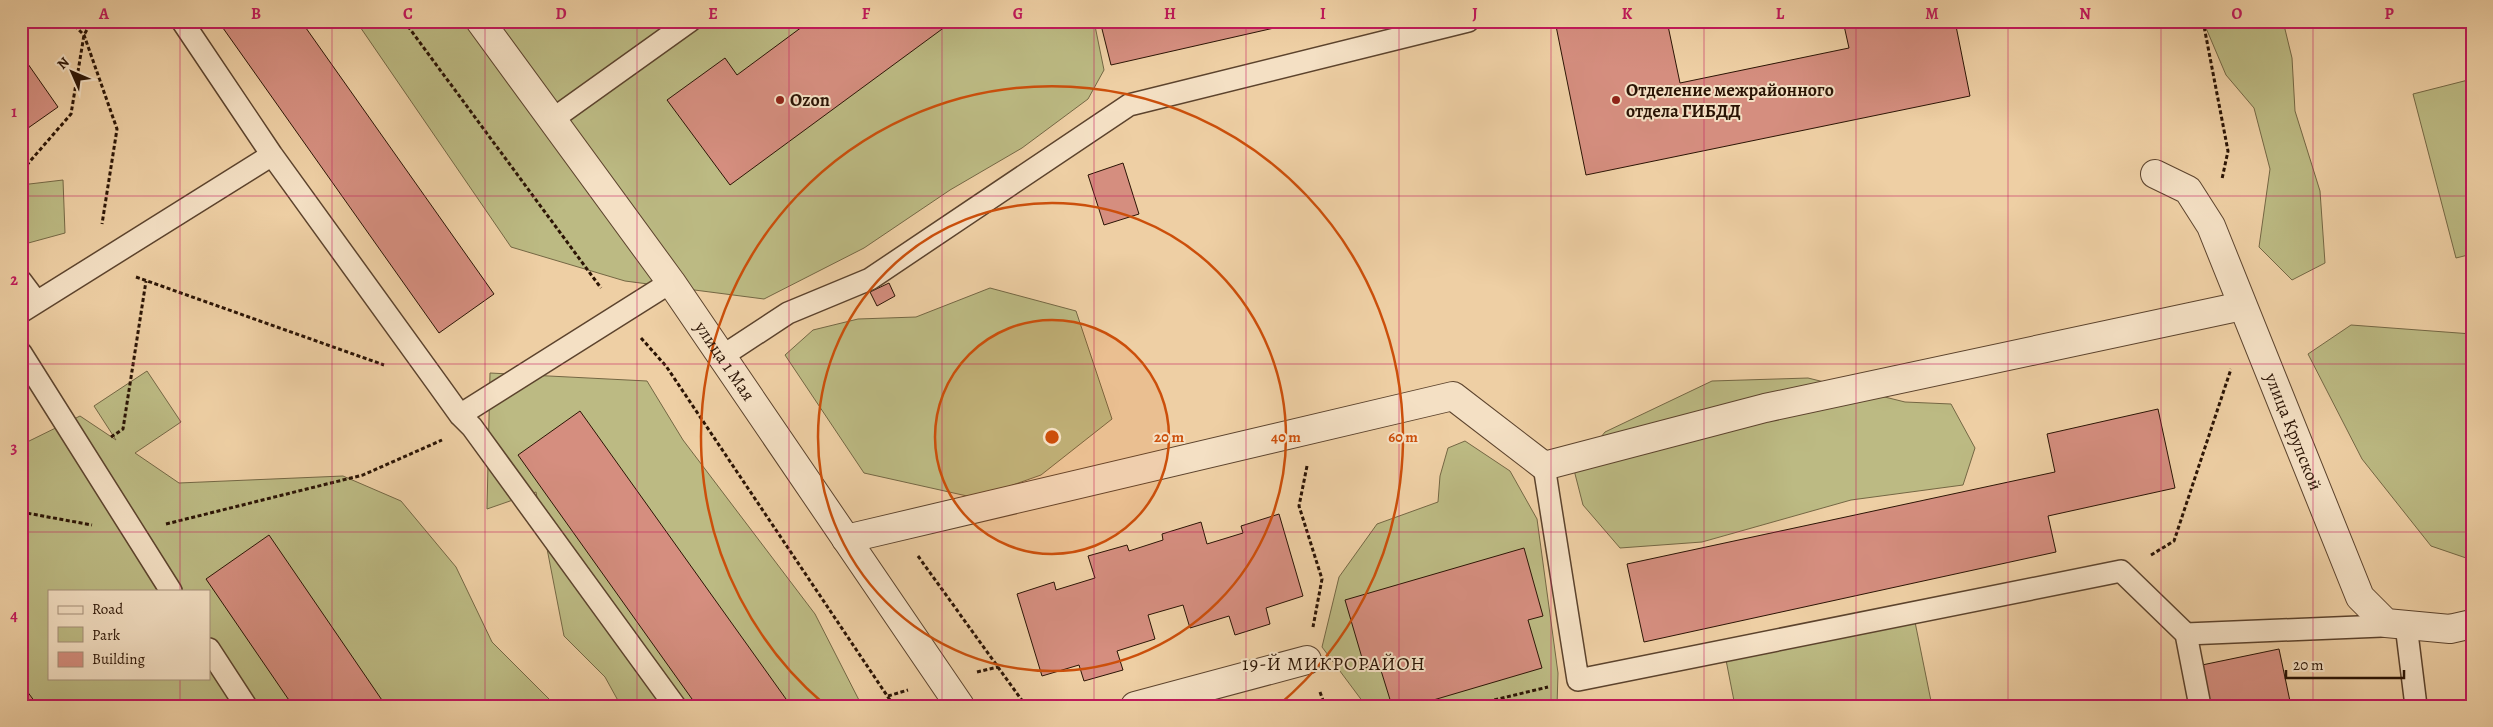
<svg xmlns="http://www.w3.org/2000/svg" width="2493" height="727" viewBox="0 0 2493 727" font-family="Alegreya,serif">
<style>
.green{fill:#bcba83;stroke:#746744;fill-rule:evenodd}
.building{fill:#d58e7f;stroke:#2b1405}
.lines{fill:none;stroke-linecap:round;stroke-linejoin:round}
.service-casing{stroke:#5c432d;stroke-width:24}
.minor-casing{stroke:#5c432d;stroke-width:30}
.path{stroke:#2b1405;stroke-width:3;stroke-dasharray:4 2.5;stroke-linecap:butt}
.service{stroke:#f4e0c4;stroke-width:21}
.minor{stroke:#f4e0c4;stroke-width:28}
.grid{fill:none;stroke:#c2185b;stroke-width:1;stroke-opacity:0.55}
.ring{fill:none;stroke:#cc4f0b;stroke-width:2.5}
.poi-dot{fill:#8f2418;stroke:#f4e0c4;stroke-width:2}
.labels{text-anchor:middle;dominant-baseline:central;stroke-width:4;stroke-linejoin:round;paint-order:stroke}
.poi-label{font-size:18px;font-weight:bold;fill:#2b1405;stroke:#f4e0c4;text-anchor:start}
.street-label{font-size:18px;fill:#2b1405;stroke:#f4e0c4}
.neighbourhood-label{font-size:19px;letter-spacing:1px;fill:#2b1405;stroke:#f4e0c4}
.centre{fill:#cc4f0b;stroke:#f4e0c4;stroke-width:2.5}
.ring-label{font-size:15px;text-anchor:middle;font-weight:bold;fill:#cc4f0b;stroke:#f4e0c4;stroke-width:4;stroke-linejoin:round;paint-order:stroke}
.neatline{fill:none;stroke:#c2185b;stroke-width:2}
.grid-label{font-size:16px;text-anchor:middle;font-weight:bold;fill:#c2185b}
</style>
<rect width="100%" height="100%" fill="#eecfa4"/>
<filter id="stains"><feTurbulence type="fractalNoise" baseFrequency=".004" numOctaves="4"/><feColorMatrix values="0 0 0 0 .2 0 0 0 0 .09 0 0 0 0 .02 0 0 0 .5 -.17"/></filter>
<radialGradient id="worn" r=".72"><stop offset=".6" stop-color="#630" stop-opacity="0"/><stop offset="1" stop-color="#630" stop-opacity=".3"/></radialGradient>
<path class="green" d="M356 21H1094L1104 70 1088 99 1022 148 950 190 864 248 764 299 625 281 511 247Z
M2203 21H2283L2292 58 2295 111 2320 191 2325 263 2292 280 2259 247 2270 169 2254 108 2226 75Z
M2472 79V254L2456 258 2413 94Z
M63 180 65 233 21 245V185Z
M990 288 1076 311 1112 419 1041 475 976 498 864 473 785 355 813 330 858 319 916 317Z
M2351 325 2472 334V560L2431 546 2362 459 2308 354Z
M147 371 181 422 135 453 179 483 343 476 401 501 456 567 492 642 556 706H21V445L80 416 116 440 94 406ZM49 591H209V678H49Z
M490 373 647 381 683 440 815 614 862 706H621L605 677 564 636 536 492 487 509Z
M1808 378 1905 402 1951 404 1975 448 1963 485 1851 500 1702 542 1620 548 1583 505 1574 470 1605 432 1712 381Z
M1465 441 1510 471 1537 519 1558 673 1557 706H1366L1322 647 1339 577 1377 524 1438 502 1440 476 1448 448Z
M1915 622 1932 706H1735L1726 660Z"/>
<path class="building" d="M218 21H301L494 294 439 333Z
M810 21H953L730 185 667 100 725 58 737 75Z
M1100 21H1305L1111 65Z
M1555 21H1667L1680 83 1849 48 1843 21H1955L1970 96 1586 175Z
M21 54 58 107 21 133Z
M1123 163 1139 214 1104 225 1088 175Z
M889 283 895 296 877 306 870 292Z
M2158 409 2175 488 2048 516 2056 552 1644 642 1627 564 2055 472 2047 434Z
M580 411 791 706H697L518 455Z
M1279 514 1303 596 1266 608 1270 624 1235 635 1229 616 1190 628 1183 605 1148 615 1155 639 1117 651 1123 670 1084 681 1079 665 1042 676 1017 594 1054 582 1056 590 1095 578 1088 556 1127 545 1129 551 1163 540 1162 534 1201 522 1207 544 1243 533 1241 526Z
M269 535 386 706H293L206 579Z
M1524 548 1543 616 1528 620 1542 668 1413 706H1392L1379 664 1365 668 1345 600Z
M2279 649 2291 706H2211L2202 665Z
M21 683 38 706H21Z"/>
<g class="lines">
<defs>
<path id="service" d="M182 21 272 155 437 383 460 415 472 427 675 706
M553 119 690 21
M21 281 36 301
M21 312 272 155
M21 353 171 591
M721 357 788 313 870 279 1129 105 1468 21
M460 415 671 282
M1544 466 1578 680 2121 571 2186 634
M209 649 246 706
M2200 706 2186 634 2406 625 2416 706"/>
<g id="minor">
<path id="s1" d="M480 21 671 282 960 706"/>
<path id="s2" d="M2155 174 2188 190 2211 226 2360 597 2386 623 2450 629 2472 624"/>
<path d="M846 539 1453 396 1544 466 1765 408 2242 306"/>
<path d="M1135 706 1307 660"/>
</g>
</defs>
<use href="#service" class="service-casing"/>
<use href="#minor" class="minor-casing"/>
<path class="path" d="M70 21 84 35 117 129 102 224
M404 21 601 288
M2203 21 2228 151 2222 179
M21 168 25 167 71 114 84 35 92 21
M136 277 384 365
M641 338 666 366 894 706
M111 437 123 429 146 281
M1307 466 1299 506 1322 579 1313 627
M21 512 92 525
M166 524 363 475 442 440
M2151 555 2174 541 2231 369
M918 556 1026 706
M977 672 998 667
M1320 692 1325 706
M888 696 908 690
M1469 706 1548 687"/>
<use href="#service" class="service"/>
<use href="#minor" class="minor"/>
</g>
<path class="grid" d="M180 21V591M332 21V706M485 21V706M637 21V706M789 21V706M942 21V706M1094 21V706M1246 21V706M1399 21V706M1551 21V706M1704 21V706M1856 21V706M2008 21V706M2161 21V706M2313 21V706M21 196H2472M21 364H2472M21 532H2472M180 678V706"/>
<circle cx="1052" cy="437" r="117" fill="#cc4f0b" fill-opacity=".12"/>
<g class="ring">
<circle cx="1052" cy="437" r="117"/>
<circle cx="1052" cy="437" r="234"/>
<path d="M824 704A351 351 0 1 1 1280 704"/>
</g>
<g class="poi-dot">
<circle cx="780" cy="100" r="5"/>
<circle cx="1616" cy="100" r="5"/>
</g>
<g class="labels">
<g class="poi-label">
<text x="1626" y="90">Отделение межрайонного<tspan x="1626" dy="21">отдела ГИБДД</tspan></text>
<text x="790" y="100">Ozon</text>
</g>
<g class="street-label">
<text stroke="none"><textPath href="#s1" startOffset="419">улица 1 Мая</textPath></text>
<text stroke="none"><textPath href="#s2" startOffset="301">улица Крупской</textPath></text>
</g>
<g class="neighbourhood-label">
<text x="1334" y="664">19-Й МИКРОРАЙОН</text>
</g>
</g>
<circle cx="1052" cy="437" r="8" class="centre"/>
<g class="ring-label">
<text x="1169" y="442">20 m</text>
<text x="1286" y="442">40 m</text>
<text x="1403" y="442">60 m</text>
</g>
<rect width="2493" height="727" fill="none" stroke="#eecfa4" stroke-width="55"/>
<rect x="48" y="590" width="162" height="90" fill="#f4e0c4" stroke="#a48e78"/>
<rect x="58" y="606" width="25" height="8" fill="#f4e0c4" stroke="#a48e78"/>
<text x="92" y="614" font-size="15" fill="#2b1405">Road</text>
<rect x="58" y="627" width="25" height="15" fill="#bcba83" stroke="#a48e78"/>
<text x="92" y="640" font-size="15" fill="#2b1405">Park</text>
<rect x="58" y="652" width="25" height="15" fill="#d58e7f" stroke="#a48e78"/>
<text x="92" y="664" font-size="15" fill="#2b1405">Building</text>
<g transform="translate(72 72) rotate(315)" stroke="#f4e0c4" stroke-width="4" paint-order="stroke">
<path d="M0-4L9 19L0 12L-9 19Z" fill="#2b1405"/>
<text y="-8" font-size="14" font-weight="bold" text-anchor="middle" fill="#2b1405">N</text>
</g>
<path d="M2286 670v8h118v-8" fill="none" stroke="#2b1405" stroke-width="2.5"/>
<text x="2293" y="670" font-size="15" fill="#2b1405" stroke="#f4e0c4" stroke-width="4" paint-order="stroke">20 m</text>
<rect x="28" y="28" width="2438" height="672" class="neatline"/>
<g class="grid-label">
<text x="104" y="19">A</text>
<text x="256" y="19">B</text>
<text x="408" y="19">C</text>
<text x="561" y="19">D</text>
<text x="713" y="19">E</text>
<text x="866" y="19">F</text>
<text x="1018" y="19">G</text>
<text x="1170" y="19">H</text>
<text x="1323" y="19">I</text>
<text x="1475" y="19">J</text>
<text x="1627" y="19">K</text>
<text x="1780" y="19">L</text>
<text x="1932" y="19">M</text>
<text x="2085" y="19">N</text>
<text x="2237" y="19">O</text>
<text x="2389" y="19">P</text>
<text x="14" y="117">1</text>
<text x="14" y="285">2</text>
<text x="14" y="453">3</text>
<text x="14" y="621">4</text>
</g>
<rect width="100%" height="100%" filter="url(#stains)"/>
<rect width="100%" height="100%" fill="url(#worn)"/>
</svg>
